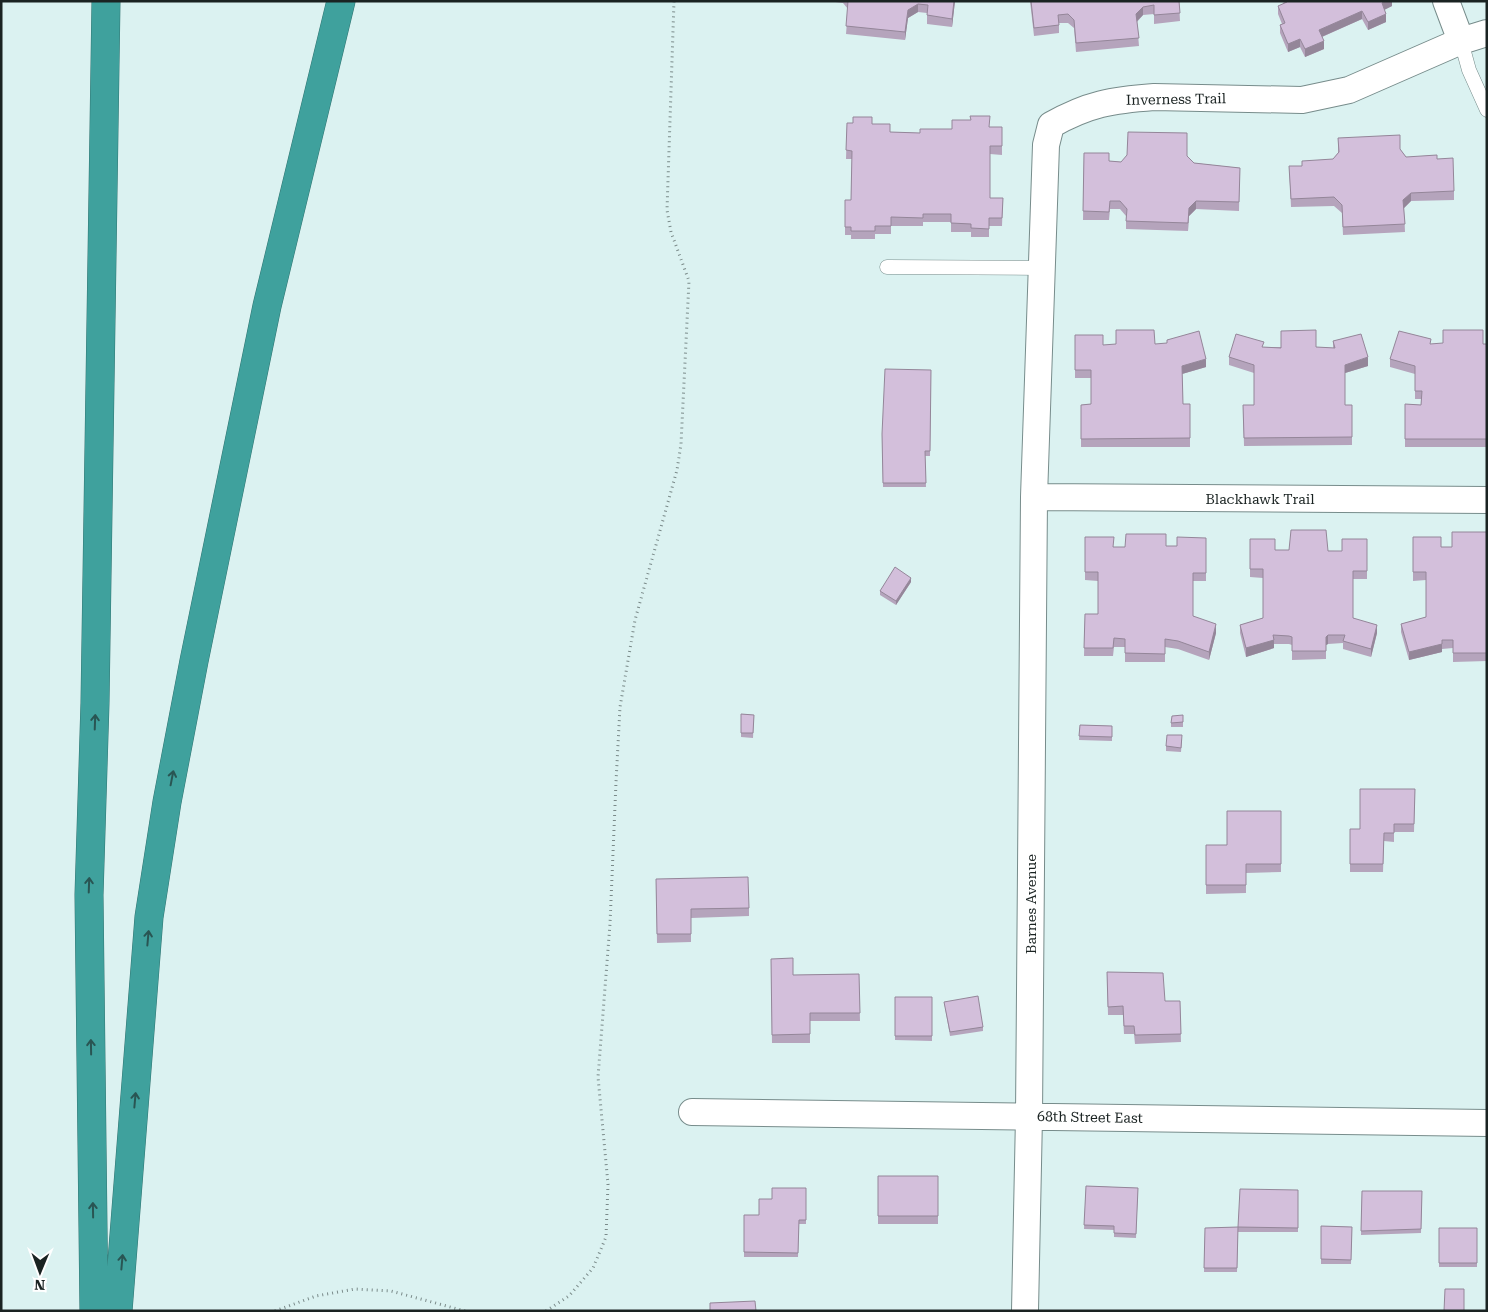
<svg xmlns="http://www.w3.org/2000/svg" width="1488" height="1312" viewBox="0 0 1488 1312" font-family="'Roboto Serif',serif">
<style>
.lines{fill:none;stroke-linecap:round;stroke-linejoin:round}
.service-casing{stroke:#778c8b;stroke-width:15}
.minor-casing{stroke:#778c8b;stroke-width:28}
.motorway-casing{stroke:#327572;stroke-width:29}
.path{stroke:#7a8a89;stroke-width:3;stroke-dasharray:1 4;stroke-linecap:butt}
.service{stroke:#fff;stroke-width:14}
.minor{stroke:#fff;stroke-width:26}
.motorway{stroke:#3fa19d;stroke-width:28}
.wall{fill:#b5a4bc}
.shaded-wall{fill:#948699}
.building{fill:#d3bfdb;stroke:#948699}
.oneway{stroke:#295553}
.labels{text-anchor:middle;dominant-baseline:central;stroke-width:4;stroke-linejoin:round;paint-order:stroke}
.street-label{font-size:14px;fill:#1a2322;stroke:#fff}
</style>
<rect width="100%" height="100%" fill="#dbf2f1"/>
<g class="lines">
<defs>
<path id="service" d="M1461 41 1469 70 1487 110
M887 267 1042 268"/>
<path id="minor" d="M1446 1 1461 41
M1034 497 1487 500
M692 1112 1487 1123
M1025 1311 1029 1116 1034 497 1046 145 1051 125C1088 104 1112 100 1154 97L1302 100 1349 90 1461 41 1487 33"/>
<path id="motorway" d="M94 1311 89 895 95 703 106 1
M118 1311 149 917 167 802 194 661 267 306 341 1"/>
</defs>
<use href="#service" class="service-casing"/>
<use href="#minor" class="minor-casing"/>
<use href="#motorway" class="motorway-casing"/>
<path class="path" d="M998 1V6
M275 1311 316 1296 355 1289 391 1291 465 1311
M546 1311 569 1296 593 1268 606 1237 608 1184 598 1077 610 924 616 782 620 707 635 620 677 470 681 444 689 281 671 232 667 210 674 1"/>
<use href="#service" class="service"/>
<use href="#minor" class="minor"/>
<use href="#motorway" class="motorway"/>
</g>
<path class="wall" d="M828 1H955L952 27 927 24V13L918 12 908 18 905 40 846 34 848 9 843 3Z
M1030 1H1179L1180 21 1154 24V14L1143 15 1137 22 1139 46 1076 52 1074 28 1068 23H1059V33L1034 36Z
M1283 1H1392V6L1384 10 1386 22 1368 30 1362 19 1322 37 1324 49 1305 57 1300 47 1288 52 1280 33V25L1282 24 1278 14V6L1284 4Z
M847 123 872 124 890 132 920 133 952 129 990 127H1002V155L990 154V198H1003L1002 226H989V237H971V232H951V222H923V226H891V234H875V239H851V235H845V200H851L852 159H846Z
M1338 138 1400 149 1406 157 1437 159 1454 191V200L1411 201 1404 208 1405 232 1343 235 1342 213 1334 206 1291 207 1289 166H1302L1333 159 1338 153Z
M1084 153 1109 161 1121 162 1187 156 1194 163 1240 168 1239 211 1196 209 1189 216 1188 231 1126 229V216L1120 209H1110L1109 220H1083Z
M1075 335 1103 345 1155 344 1206 367 1182 374 1183 404H1190V447H1081V405L1091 404V378H1075Z
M1333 341 1368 366 1345 373V405H1352V445L1244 446 1243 405H1254V373L1229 365V357L1264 347H1316L1333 348Z
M1431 344H1487V447H1405V404L1421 405V399H1415V374L1390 367V359Z
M931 370 930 456H925L926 487H883L882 434Z
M1487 532V661L1453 662V648L1442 649V652L1409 660 1401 632V624L1426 617V580L1413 581V537L1441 547H1452Z
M1085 537 1114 547H1125L1177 546 1206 538V581H1193V616L1216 633 1209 660 1178 649 1165 647V662H1125V647H1114L1113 656H1084L1085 614H1098V581L1085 580Z
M1250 539 1275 550 1342 551 1367 539V579H1353V618L1377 633 1371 657 1343 649V643L1328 644 1326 645V659L1292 660V645L1289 644H1274V648L1246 657 1240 633V625L1263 618V578L1250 577Z
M911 582 896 605 880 595V591Z
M741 714 754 715 753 738 741 737Z
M1183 715V727H1171V723Z
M1080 725 1112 726V741L1079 740Z
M1182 739 1181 752 1166 751V746Z
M1415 789 1414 832H1394V842L1384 841 1383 872H1350V829H1360Z
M1281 811V872L1246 873V893L1206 894V845H1227Z
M656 879 749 908V916L691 918V942L657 943Z
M771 959 793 975 859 974 860 1021H810V1043H772Z
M1107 972 1165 1001H1180L1181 1042 1135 1044 1134 1034H1124L1123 1015H1108Z
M895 997H932V1041L895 1040Z
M944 1002 983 1027V1031L950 1036Z
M878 1176H938V1224H878Z
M1086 1186 1138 1188 1136 1238 1114 1237V1230L1084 1229Z
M806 1188V1224H799L798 1257H744V1215H759Z
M1298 1190V1232H1238L1237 1272H1204L1205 1228 1238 1227Z
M1362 1191H1422L1421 1233 1361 1235Z
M1321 1226 1352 1227 1351 1264H1321Z
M1439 1228H1477V1267H1439Z"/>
<path class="shaded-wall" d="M954 1H955L952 27V19Z
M1385 1H1392V6L1382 11V3Z
M918 4V12L908 18 905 40V32L908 10Z
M1143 7V15L1136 22V14Z
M1362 11V19L1319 38V30Z
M1386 14V22L1368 30V22Z
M1300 39V47L1288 52V44Z
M1324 41V49L1305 57V49Z
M1411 193V201L1403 209V200Z
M1196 201V209L1189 216 1188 231 1189 208Z
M1368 357V366L1345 373V365Z
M1206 359V367L1182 374V366Z
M911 578V582L896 605V601Z
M1216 624V633L1209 660V652Z
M1377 625V633L1371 657V649Z
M1328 635V644L1326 645V637Z
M1274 640V648L1246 657V648Z
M1442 644V652L1409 660V652Z"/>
<path class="building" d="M848 1H954L952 19 927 15 928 5 918 4 908 10 905 32 846 26Z
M1031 1H1179L1180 13 1154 15V5L1143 7 1136 14 1139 38 1076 43 1074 20 1068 14 1058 15 1059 25 1034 28Z
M1287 1H1385L1382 3 1386 14 1368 22 1362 11 1319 30 1324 41 1305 49 1300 39 1288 44 1280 25 1285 23 1278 6 1287 2Z
M970 116H990L989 127H1002V146H990V198H1003L1002 218H989V229L971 228V224L951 223V214H923V218L891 217V226H875V231H851V227H845V200H851L852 151 846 150 847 123H853V117H872V124H890V132L920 133V129H952V120H971Z
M1128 132 1187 133V156L1194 163 1240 168 1239 202 1196 201 1189 208 1188 223 1126 221 1127 209 1120 201H1110L1109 212 1083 211 1084 153H1109V161L1121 162 1127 155Z
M1400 135V149L1406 157 1437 155V159L1453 158 1454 191 1411 193 1403 200 1405 224 1343 227 1342 205 1334 197 1291 199 1289 166H1302V161L1333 159 1339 152 1338 138Z
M1116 330H1154L1155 344 1167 343V340L1199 331 1206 359 1182 366 1183 404H1190V438L1081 439V405L1091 404V370H1075V335H1103V345L1116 344Z
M1316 330V347L1335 348 1333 341 1361 334 1368 357 1345 365V405H1352V437L1244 438 1243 405H1254V365L1229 357 1236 334 1264 342 1262 347 1281 348V331Z
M1443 330H1483V344H1487V439H1405V404L1421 405 1422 391H1415V366L1390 359 1399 331 1431 339 1430 344 1443 343Z
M885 369 931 370 930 451H925L926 483H883L882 434Z
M1291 530H1326L1328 551H1342V539H1367V571H1353V618L1377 625 1371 649 1343 641 1345 635H1328L1326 637V651H1292V637L1289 636 1273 635 1274 640 1246 648 1240 625 1263 618V569H1250V539H1275V550H1289Z
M1452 532H1487V653H1453V640H1442V644L1409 652 1401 624 1426 617V572H1413V537H1441V547H1452Z
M1126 534H1166V546H1177V537L1206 538V573H1193V616L1216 624 1209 652 1178 641 1165 639V654L1125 653V639L1114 638 1113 648H1084L1085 614H1098V572H1085V537H1114L1113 547H1125Z
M895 567 911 578 896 601 880 591Z
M741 714 754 715 753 733H741Z
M1183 715V722L1171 723 1172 716Z
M1080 725 1112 726V737L1079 736Z
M1167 735H1182L1181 748 1166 746Z
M1360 789H1415L1414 824H1394V833H1384L1383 864H1350V829H1360Z
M1227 811H1281V864H1246V885H1206V845H1227Z
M748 877 749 908 691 909V934H657L656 879Z
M793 958V975L859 974 860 1013H810V1034L772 1035 771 959Z
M1107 972 1163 973 1165 1001H1180L1181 1034 1135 1035 1134 1026H1124L1123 1006 1108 1007Z
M978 996 983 1027 950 1032 944 1002Z
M895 997H932V1036H895Z
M878 1176H938V1216H878Z
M1086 1186 1138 1188 1136 1234 1114 1233V1226L1084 1225Z
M772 1188H806V1220H799L798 1253 744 1252V1215H759V1199H772Z
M1240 1189 1298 1190V1228L1238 1227Z
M1362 1191H1422L1421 1229 1361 1231Z
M1321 1226 1352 1227 1351 1260 1321 1259Z
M1238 1227 1237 1268H1204L1205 1228Z
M1439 1228H1477V1263H1439Z
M1445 1289H1464V1311H1444Z
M755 1301 756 1311H710V1303Z"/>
<defs><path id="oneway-shaft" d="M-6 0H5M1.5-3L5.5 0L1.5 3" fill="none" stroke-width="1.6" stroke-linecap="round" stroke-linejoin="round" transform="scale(1.25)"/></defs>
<g class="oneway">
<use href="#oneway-shaft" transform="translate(95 722) rotate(-88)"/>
<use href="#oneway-shaft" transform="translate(172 778) rotate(-79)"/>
<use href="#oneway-shaft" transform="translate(89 885) rotate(-88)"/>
<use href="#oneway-shaft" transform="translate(148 938) rotate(-85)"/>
<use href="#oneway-shaft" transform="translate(91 1047) rotate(-91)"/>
<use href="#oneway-shaft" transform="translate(135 1100) rotate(-85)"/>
<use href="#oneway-shaft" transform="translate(93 1210) rotate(-91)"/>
<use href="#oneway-shaft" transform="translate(122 1262) rotate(-85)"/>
</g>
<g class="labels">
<g class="street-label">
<text transform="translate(1176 99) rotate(-1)">Inverness Trail</text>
<text x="1260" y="499">Blackhawk Trail</text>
<text transform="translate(1031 904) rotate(-90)">Barnes Avenue</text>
<text transform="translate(1090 1117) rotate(1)">68th Street East</text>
</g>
</g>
<rect width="1488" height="1312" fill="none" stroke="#1a2322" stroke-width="5"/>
<g transform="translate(40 1272) rotate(181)" stroke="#ffffff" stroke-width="4" paint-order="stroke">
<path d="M0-4L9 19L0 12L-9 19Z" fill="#1a2322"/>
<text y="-8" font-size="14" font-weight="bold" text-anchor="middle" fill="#1a2322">N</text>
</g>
</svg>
